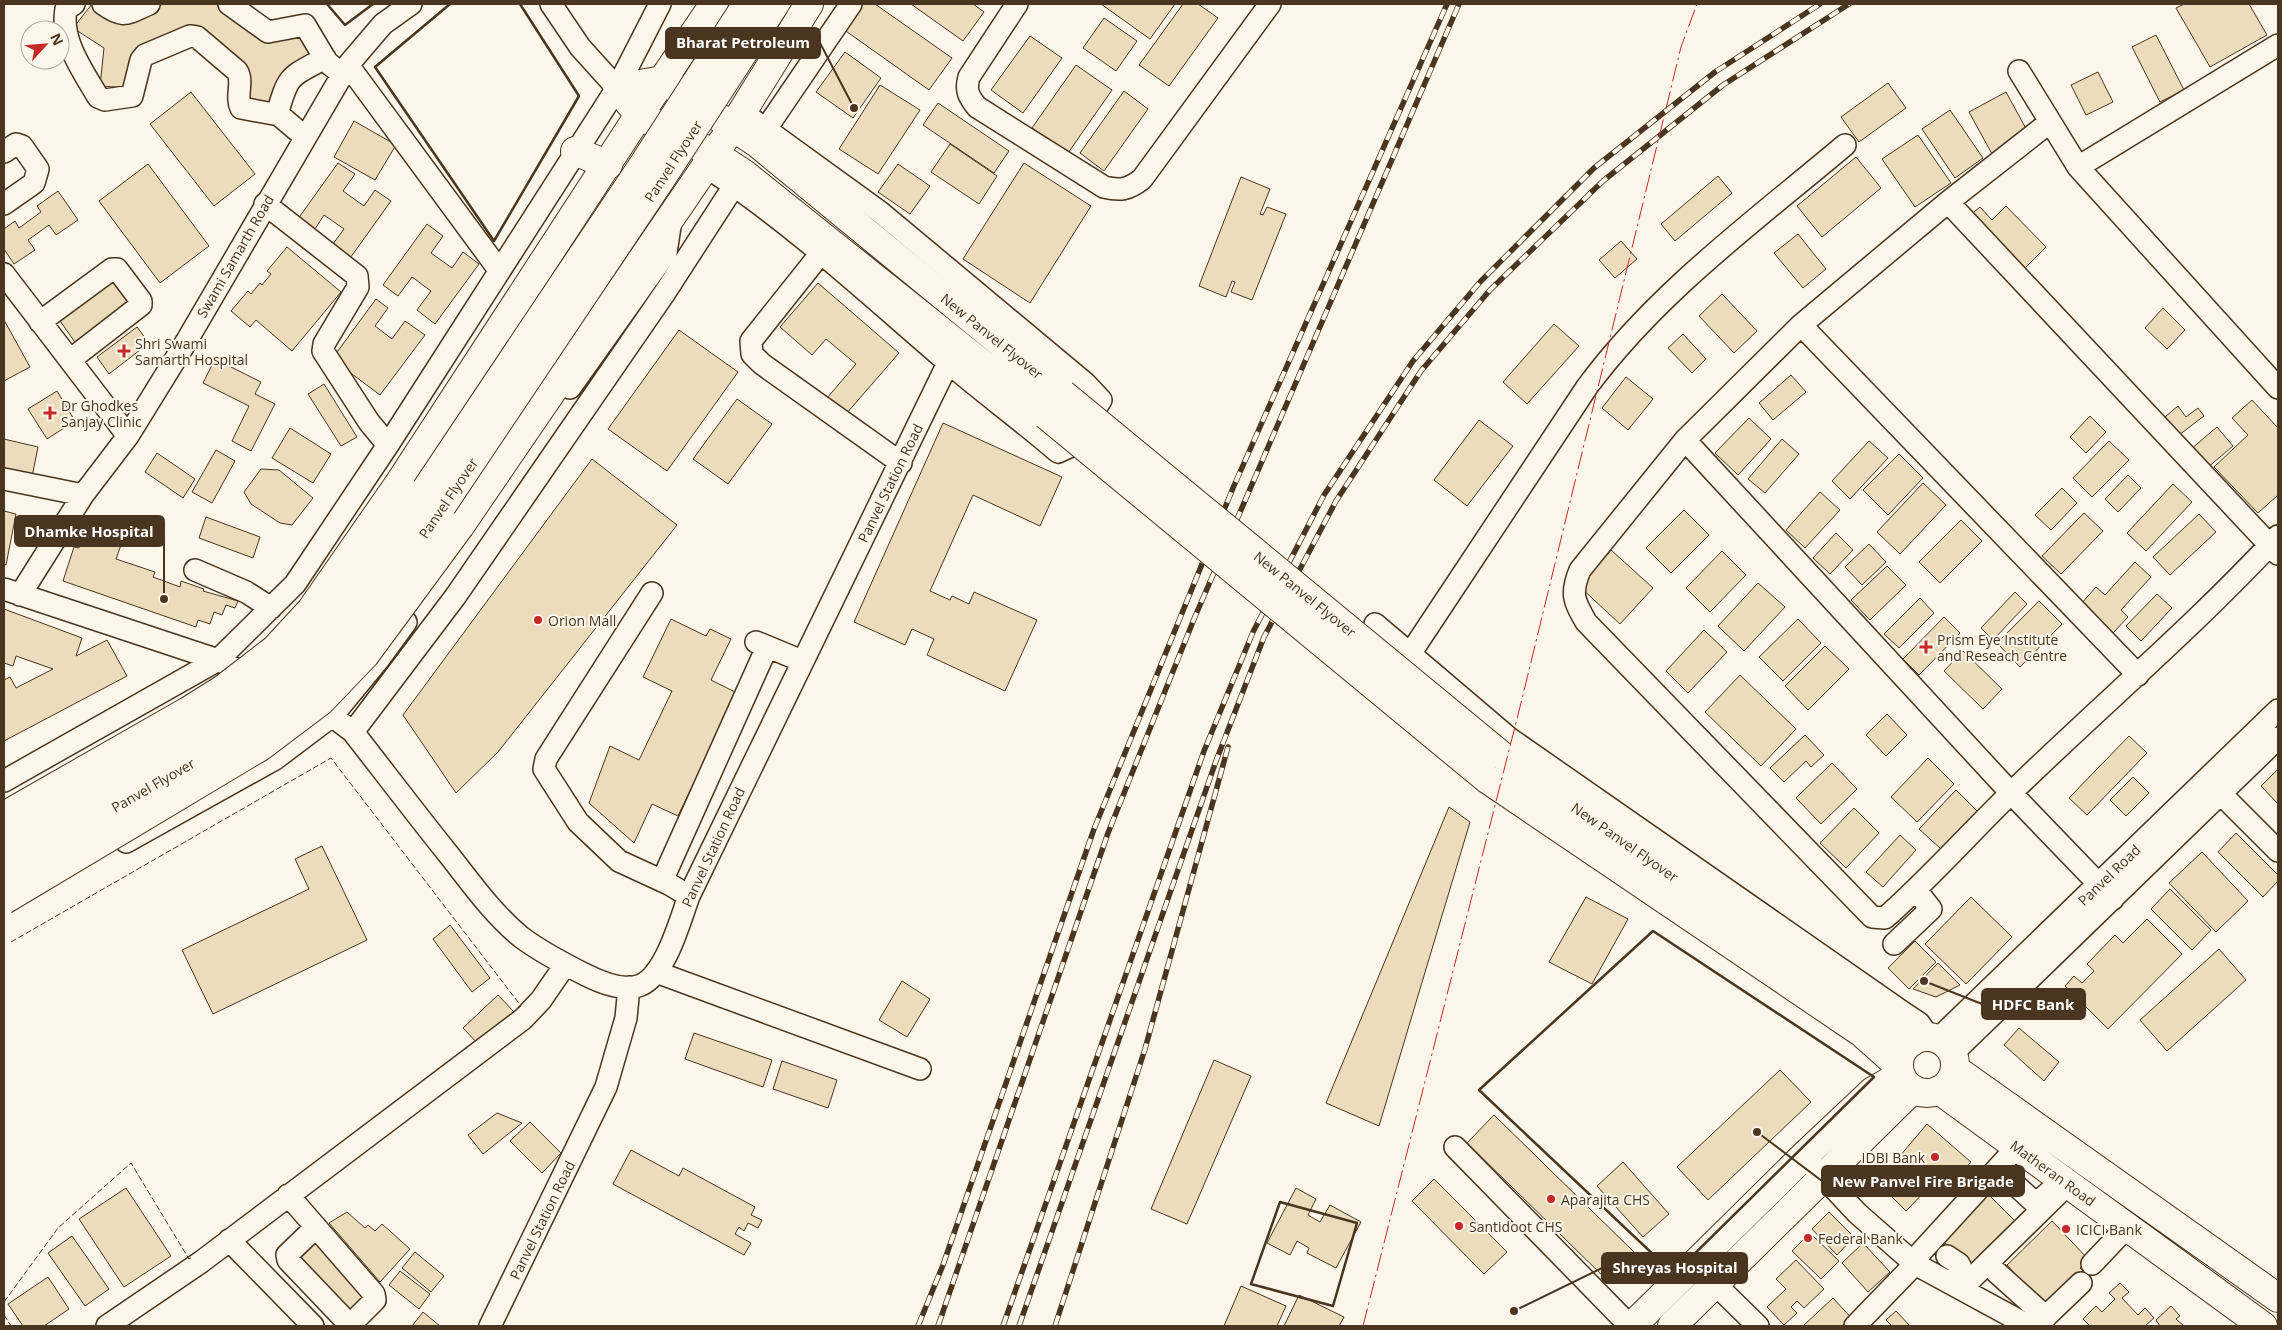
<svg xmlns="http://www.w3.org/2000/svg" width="2282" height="1330" viewBox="0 0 2282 1330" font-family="'Open Sans',sans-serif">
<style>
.building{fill:#ecdcbc;stroke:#4a3520}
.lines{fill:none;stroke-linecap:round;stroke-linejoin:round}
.minor-casing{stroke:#4a3520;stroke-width:24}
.major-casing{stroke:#4a3520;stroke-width:30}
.highway-casing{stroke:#4a3520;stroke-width:30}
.minor{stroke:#fbf6e9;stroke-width:21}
.major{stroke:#fbf6e9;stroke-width:28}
.highway{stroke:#fbf6e9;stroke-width:28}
.rail-casing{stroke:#4a3520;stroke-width:5.5}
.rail{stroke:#fbf6e9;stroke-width:4;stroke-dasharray:11;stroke-linecap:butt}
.major-bridge-casing{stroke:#4a3520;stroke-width:30;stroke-linecap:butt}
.highway-bridge-casing{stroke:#4a3520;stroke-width:30;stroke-linecap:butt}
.major-bridge{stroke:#fbf6e9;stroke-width:28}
.highway-bridge{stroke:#fbf6e9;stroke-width:28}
.fence{stroke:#4a3520;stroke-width:1;stroke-dasharray:6 2.5;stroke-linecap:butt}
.wall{stroke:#4a3520;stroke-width:2.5}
.power{stroke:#c62828;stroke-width:1;stroke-dasharray:18 4 2.5 4;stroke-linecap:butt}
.poi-dot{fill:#c62828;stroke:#fbf6e9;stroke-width:2}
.labels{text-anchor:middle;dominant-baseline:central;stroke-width:4;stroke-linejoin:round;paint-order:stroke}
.street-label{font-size:14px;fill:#4a3520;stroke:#fbf6e9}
.poi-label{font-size:14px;fill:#4a3520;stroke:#fbf6e9;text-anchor:start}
.leader{fill:none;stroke:#4a3520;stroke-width:2}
.callout-dot{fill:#4a3520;stroke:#fbf6e9;stroke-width:2}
.callout{fill:#4a3520;stroke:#4a3520;stroke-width:2}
.callout-label{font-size:15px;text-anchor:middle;font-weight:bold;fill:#fff}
</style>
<rect width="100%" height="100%" fill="#fbf6e9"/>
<path class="building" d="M92 4H96L121 23 163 4H216L269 43 302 28 316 59 280 75 276 109 242 105 246 67 194 29 136 53 130 88 100 86 104 48 73 28Z
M860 4H875L952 58 929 90 843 29Z
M911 4H973L984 12 963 41Z
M1101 4H1175L1150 39Z
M1183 4H1198L1218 18 1169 86 1139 65Z
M2184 4H2249L2267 35 2210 67 2176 8Z
M1104 18 1137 41 1116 71 1083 48Z
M2156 35 2184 90 2160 102 2132 47Z
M1030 36 1062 58 1023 113 991 90Z
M845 52 881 78 853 118 816 92Z
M1076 65 1112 90 1068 153 1032 128Z
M2098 72 2113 102 2086 115 2071 85Z
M1888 83 1906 108 1859 142 1841 117Z
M880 85 920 110 878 174 839 149Z
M1124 91 1148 109 1104 171 1080 153Z
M191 92 255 174 214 206 150 124Z
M2006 92 2029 134 1992 154 1969 112Z
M938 103 1009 151 994 173 923 125Z
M1950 110 1983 158 1955 178 1922 129Z
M354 121 396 145 375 180 334 157Z
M1918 135 1951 183 1915 207 1882 159Z
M950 144 997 176 979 204 931 172Z
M1856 157 1881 188 1822 237 1797 206Z
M338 163 355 174 343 191 364 206 375 190 391 201 348 261 330 248 344 229 324 215 311 235 295 223Z
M1024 163 1091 206 1030 303 963 259Z
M148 164 209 246 160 283 99 201Z
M898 164 930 186 910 214 878 192Z
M1718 176 1732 193 1675 241 1661 224Z
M1241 177 1270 189 1260 214 1263 215 1267 207 1286 214 1252 300 1231 292 1235 282 1232 281 1226 297 1199 286Z
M58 191 78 220 56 235 49 225 28 240 35 250 14 264 4 249V229L15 221 19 228 41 212 37 206Z
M2006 206 2046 247 2022 271 1969 216 1980 207 1992 220Z
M427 224 443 236 431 253 452 268 463 252 479 264 435 324 417 310 431 291 412 277 398 296 383 285Z
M1798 234 1826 269 1803 288 1774 253Z
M1621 241 1637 259 1615 278 1599 260Z
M287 247 341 292 292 351 256 320 250 327 231 311 248 291 251 294 260 283 262 285 271 274 267 271Z
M114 272 139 304 79 348 56 315Z
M818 283 899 353 846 414 827 398 856 364 826 339 812 355 780 327Z
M1722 294 1757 331 1734 353 1699 316Z
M376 299 388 308 375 326 392 339 405 321 425 335 380 395 332 359Z
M2163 308 2185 330 2167 349 2145 328Z
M4 320 30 367 4 381Z
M1554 324 1579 346 1527 404 1503 382Z
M137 327 149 343 109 374 97 357Z
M679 330 738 372 667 471 608 429Z
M1683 334 1706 359 1692 373 1668 348Z
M215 359 261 382 255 394 275 404 251 451 232 441 249 406 203 383Z
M1791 375 1806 392 1773 420 1759 403Z
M1626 377 1653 399 1628 430 1602 408Z
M324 384 357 437 341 446 308 394Z
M57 391 75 421 47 439 28 409Z
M737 399 772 424 728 484 693 459Z
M2252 400 2278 428V495L2258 513 2214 467 2248 435 2232 418Z
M2178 406 2186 417 2198 408 2204 416 2179 435 2165 417Z
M2090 416 2106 432 2086 453 2070 437Z
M1749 418 1771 439 1738 475 1715 453Z
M1479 420 1513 446 1467 506 1434 480Z
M943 423 1062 477 1040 526 973 495 930 591 950 600 952 596 969 604 974 592 1037 620 1005 691 927 655 934 639 912 629 905 645 854 622Z
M2217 427 2233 446 2207 468 2191 449Z
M290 428 331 454 313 483 272 458Z
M4 439 38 447 32 477 4 471Z
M1782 439 1799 454 1765 493 1748 479Z
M1869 441 1888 458 1850 499 1832 481Z
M2109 441 2129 460 2092 497 2073 478Z
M216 450 235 461 212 503 192 492Z
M157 453 195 479 183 498 145 472Z
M1899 454 1923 478 1888 515 1863 490Z
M592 459 677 525 498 752 456 793 403 715Z
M261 469 279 470 313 498 292 525 280 523 251 504 244 492Z
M2128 475 2141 488 2118 512 2105 499Z
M1923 483 1946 505 1900 554 1877 532Z
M2173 484 2192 502 2146 551 2127 533Z
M2062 488 2077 503 2051 530 2035 515Z
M1820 492 1840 510 1805 548 1786 530Z
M1684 510 1709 535 1671 573 1646 548Z
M4 511 16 514 6 565 4 564Z
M2084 513 2103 531 2061 574 2042 556Z
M2199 514 2216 532 2170 575 2153 557Z
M206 517 260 537 253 558 199 538Z
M1961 520 1982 541 1940 583 1919 562Z
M1836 533 1853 550 1830 574 1813 558Z
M89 534 121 545 116 559 155 572 153 577 180 587 181 581 204 589 203 591 238 601 235 608 226 605 222 615 214 612 210 624 198 620 196 627 63 581 74 547 79 548 82 540 86 541Z
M1869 544 1886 562 1862 585 1845 567Z
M1611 550 1653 588 1620 624 1579 586Z
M1722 551 1746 575 1710 612 1686 588Z
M2135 562 2151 577 2121 610 2128 617 2113 633 2081 604 2096 587 2105 595Z
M1887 566 1906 585 1870 620 1851 600Z
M1758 583 1785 607 1744 651 1718 626Z
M2015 592 2027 604 1993 640 1981 628Z
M2157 594 2172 608 2141 641 2126 626Z
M1920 598 1934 613 1899 648 1884 634Z
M2039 601 2062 624 2020 667 1997 643Z
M4 609 82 638 76 656 107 640 127 676 4 741V680L10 677 16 688 53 669 16 656 13 666 4 663Z
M1944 617 1960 633 1919 675 1903 659Z
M671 619 706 636 710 629 731 639 711 680 737 693 678 816 652 804 634 843 589 803 610 746 639 760 672 691 643 677Z
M1798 619 1821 643 1783 681 1759 657Z
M1704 630 1727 652 1688 693 1666 671Z
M1825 646 1849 669 1808 710 1785 686Z
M1963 651 2002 689 1983 709 1944 671Z
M1740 675 1796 729 1761 766 1705 712Z
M1887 714 1907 735 1886 756 1866 735Z
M1805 735 1824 755 1811 767 1806 761 1784 782 1770 768Z
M2129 736 2147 753 2087 815 2069 798Z
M1928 758 1954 784 1917 822 1891 797Z
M1832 763 1857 789 1821 824 1796 798Z
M2278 769V804L2261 786Z
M2133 777 2149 793 2126 816 2110 800Z
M1956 790 1977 811 1941 849 1919 829Z
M1449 807 1470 822 1379 1126 1326 1103Z
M1854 808 1879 833 1846 868 1820 843Z
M2236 833 2278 875V881L2263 897 2218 852Z
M1900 835 1916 850 1883 887 1866 872Z
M322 846 367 940 213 1014 182 950 309 889 295 859Z
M2202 852 2248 901 2216 932 2169 883Z
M2170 889 2211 930 2192 950 2151 909Z
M1586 897 1628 919 1592 984 1549 962Z
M1971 897 2012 937 1966 984 1925 944Z
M2147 919 2182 954 2108 1029 2065 986 2074 976 2082 983 2094 971 2087 964 2115 935 2123 943Z
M450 925 490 978 472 992 433 939Z
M1915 941 1936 962 1909 989 1888 968Z
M2219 949 2246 980 2167 1051 2140 1020Z
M1938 963 1960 985 1936 997 1913 989Z
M902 981 930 999 907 1037 879 1020Z
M498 995 515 1013 480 1046 463 1028Z
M2019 1028 2059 1062 2044 1081 2004 1045Z
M694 1033 772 1060 763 1087 685 1059Z
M1214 1060 1251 1076 1187 1224 1151 1209Z
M782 1061 837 1080 828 1108 773 1089Z
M1780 1070 1811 1102 1708 1200 1677 1167Z
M497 1113 522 1123 483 1154 468 1135Z
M1494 1115 1636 1254 1609 1282 1467 1143Z
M530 1122 561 1153 542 1173 510 1141Z
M1927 1124 1971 1162 1943 1195 1899 1157Z
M631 1150 679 1176 683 1168 755 1207 751 1215 762 1220 758 1228 748 1223 744 1231 739 1227 735 1234 751 1243 744 1255 613 1184Z
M1623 1162 1669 1214 1643 1237 1597 1186Z
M1913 1170 1930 1186 1906 1211 1890 1195Z
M1434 1179 1507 1252 1484 1274 1412 1201Z
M126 1188 171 1256 124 1287 79 1219Z
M1296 1188 1316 1199 1308 1215 1320 1222 1330 1205 1361 1222 1336 1268 1307 1253 1309 1248 1297 1241 1290 1255 1267 1243Z
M1987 1193 2017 1223 1972 1269 1941 1239Z
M347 1212 365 1228 368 1225 375 1231 382 1224 410 1249 380 1282 329 1223Z
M1829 1212 1854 1237 1837 1255 1812 1229Z
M2052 1221 2089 1260 2080 1268 2086 1273 2047 1310 2007 1265Z
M1810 1233 1839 1261 1821 1279 1792 1251Z
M312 1235 367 1293 344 1315 288 1258Z
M72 1236 109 1289 85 1306 48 1253Z
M1863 1243 1890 1272 1868 1292 1842 1263Z
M415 1252 444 1276 431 1292 402 1268Z
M1796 1260 1824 1289 1804 1308 1797 1301 1791 1307 1797 1313 1784 1325 1767 1307 1786 1289 1776 1279Z
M400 1271 430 1294 419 1309 389 1285Z
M48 1277 69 1309 44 1326H23L8 1304Z
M2120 1283 2129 1292 2122 1298 2138 1315 2145 1308 2154 1318 2145 1326H2090L2083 1319 2096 1306 2102 1312 2115 1299 2109 1293Z
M1241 1286 1286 1306 1277 1326H1224Z
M1299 1295 1344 1317 1339 1326H1284Z
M1833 1298 1855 1322 1851 1326H1803Z
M2171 1306 2180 1316 2176 1319 2184 1326H2160L2156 1320Z
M1896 1311 1910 1326H1892L1886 1320Z
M423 1312 440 1326H412Z"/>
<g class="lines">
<defs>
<path id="minor" d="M74 4 66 9C60 40 83 71 98 97L105 100 132 96 141 60 145 55 190 36 197 37 237 71C244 82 235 96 241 108L279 115 305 137
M103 4C124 19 126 14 149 4
M229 4 268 32 305 25 327 62 343 75
M551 4 580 47 617 88
M1017 4 969 77C965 91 969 97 977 107L1104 187C1120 191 1128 190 1142 179L1270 4
M348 65 499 270
M2019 71 2078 167 2278 388
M277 114C289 74 288 78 325 58
M2050 122 1948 202 1801 325 1685 440 1580 570C1570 594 1574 601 1586 622L1872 917 1885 918C1929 879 1968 835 2011 793 2099 707 2194 627 2278 536
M757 142 851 4
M4 152 16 144 22 146 38 169 34 183 4 204
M705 166C791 222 866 292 944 359 981 391 1021 420 1058 452L1071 446 1101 400 1085 383 880 212 742 112
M2078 167 2278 45
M1948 202 2278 554
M265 204 357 276 358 287 324 344 323 351 369 422 388 445
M821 253 751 341 752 354 762 364 901 463
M4 274 128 436
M40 322 112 269H117L141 301V305L70 360
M1801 325 2138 675
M570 388 666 253 671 220
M1685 440 2011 793 2113 899
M4 479 83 495
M195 570 246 592 271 608
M4 589 218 660 255 678
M652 593 546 759 544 769 578 822 619 861 669 884 689 896
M20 595 83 495 128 436 186 342 348 65 383 24 411 4
M1375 624 1509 738 1904 1013 1919 1023 1929 1037
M756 642 802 661
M1410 654 1587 387C1657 292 1755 221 1845 145
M301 701 332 716 353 732C385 773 416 814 449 855 471 883 493 914 521 937 541 952 564 964 586 975 602 983 624 992 641 985 666 974 680 920 689 896L948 363
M353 732 455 597 664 294 741 175
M4 781 218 660 295 584 388 445 617 88 660 4
M2211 784 2278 851
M126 842 275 759 332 716 379 659 406 622
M662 881 767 647
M1894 944 1931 909 1916 890
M656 972 920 1069
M1938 1039 2278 710
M1953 1053 2278 738
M1455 1147 1630 1326
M1804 1156 1857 1213 1915 1264 2029 1326
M2009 1179 2034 1202 2039 1201 2055 1187
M288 1195 374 1294 375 1300 353 1322 348 1323 288 1260 287 1255 316 1227
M229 1240 313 1326
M1947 1256 1959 1264 1961 1268 1951 1283
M2092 1264 2127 1227
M1995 1271 2046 1317
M1715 1284 1758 1326
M1962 1288 2068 1184
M107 1326 201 1262 523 1019 541 1000 565 965
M490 1326 606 1087 626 1018 629 987
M1855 1326 1915 1264 1921 1252 2017 1147
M2036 1326 2081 1283"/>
<path id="major" d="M1046 415 743 173 714 154 639 115 617 88 663 80 757 143 1063 394
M1501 755 1912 1042
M1487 779 1862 1033 1899 1066
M1899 1065a28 28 0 1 1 56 0a28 28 0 1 1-56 0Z
M1955 1069 2278 1298
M1939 1090 2263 1326
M1632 1326 1804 1156 1873 1091 1901 1075
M1672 1326 1913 1089"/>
<path id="highway" d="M575 151 608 165
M400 482 639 115 714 4
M460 526 734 125 809 4"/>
</defs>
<use href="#minor" class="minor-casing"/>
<use href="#major" class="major-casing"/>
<use href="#highway" class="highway-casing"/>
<use href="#minor" class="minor"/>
<use href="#major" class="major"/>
<use href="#highway" class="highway"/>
<defs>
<path id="rail" d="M918 1326 943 1265 1094 829 1233 488 1447 4
M938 1326 1108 833 1194 619 1459 4
M1003 1326 1204 751 1253 632 1324 495 1413 361 1480 282 1594 168 1715 72 1820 4
M1019 1326 1216 761 1264 637 1336 501 1421 371 1490 290 1603 181 1723 85 1849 4
M1055 1326 1145 1049 1228 747"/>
</defs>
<use href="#rail" class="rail-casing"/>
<use href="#rail" class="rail"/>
<defs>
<path id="major-bridge" d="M1063 394 1501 755
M1046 415 1487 779"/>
<path id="highway-bridge" d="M4 816 188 711 223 689 275 649 311 610 400 482
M4 843 200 731 267 688 311 650 356 594 643 165 747 4
M4 872 211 751 281 707 328 667 374 607 661 179 775 4
M4 900 260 747 321 701 365 655 460 526"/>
</defs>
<use href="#major-bridge" class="major-bridge-casing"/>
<use href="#highway-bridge" class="highway-bridge-casing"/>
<use href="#major-bridge" class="major-bridge"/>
<use href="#highway-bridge" class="highway-bridge"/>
<path class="fence" d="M11 942 331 758 521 1006 511 1014
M4 1302 58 1228 131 1163 189 1259 191 1258
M4 1315 11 1326"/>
<path class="wall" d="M327 4 345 25 373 4
M450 4 375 67 494 241 579 96 520 4
M1653 931 1874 1077 1674 1274 1479 1090Z
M1280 1202 1357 1223 1333 1306 1251 1284Z"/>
<path class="power" d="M1363 1326 1521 703 1681 47 1697 4"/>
</g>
<g class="poi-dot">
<path d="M121.5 343.5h5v5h5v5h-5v5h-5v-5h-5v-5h5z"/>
<path d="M47.5 405.5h5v5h5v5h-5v5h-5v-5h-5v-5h5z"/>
<circle cx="538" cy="620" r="5"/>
<path d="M1923.5 639.5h5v5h5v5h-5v5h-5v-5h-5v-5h5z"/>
<circle cx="1935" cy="1157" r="5"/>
<circle cx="1551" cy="1199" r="5"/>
<circle cx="1459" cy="1226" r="5"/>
<circle cx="2066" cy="1229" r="5"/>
<circle cx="1808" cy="1238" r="5"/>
</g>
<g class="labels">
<g class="street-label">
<text transform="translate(673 161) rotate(-57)">Panvel Flyover</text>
<text transform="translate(235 256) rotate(-60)">Swami Samarth Road</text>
<text transform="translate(992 336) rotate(39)">New Panvel Flyover</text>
<text transform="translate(890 483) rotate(-64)">Panvel Station Road</text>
<text transform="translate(448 498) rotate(-56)">Panvel Flyover</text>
<text transform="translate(1305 594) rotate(39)">New Panvel Flyover</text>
<text transform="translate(153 785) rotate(-30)">Panvel Flyover</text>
<text transform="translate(1625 842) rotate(35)">New Panvel Flyover</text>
<text transform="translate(713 847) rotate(-65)">Panvel Station Road</text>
<text transform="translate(2109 875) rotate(-44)">Panvel Road</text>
<text transform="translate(2053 1173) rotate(36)">Matheran Road</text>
<text transform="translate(542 1220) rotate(-64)">Panvel Station Road</text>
</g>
<g class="poi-label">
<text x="135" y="343">Shri Swami<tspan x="135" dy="16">Samarth Hospital</tspan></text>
<text x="61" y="405">Dr Ghodkes<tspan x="61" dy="16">Sanjay Clinic</tspan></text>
<text x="548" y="620">Orion Mall</text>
<text x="1937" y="639">Prism Eye Institute<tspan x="1937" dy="16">and Reseach Centre</tspan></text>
<text x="1925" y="1157" text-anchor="end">IDBI Bank</text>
<text x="1561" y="1199">Aparajita CHS</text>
<text x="1469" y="1226">Santidoot CHS</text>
<text x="2076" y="1229">ICICI Bank</text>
<text x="1818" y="1238">Federal Bank</text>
</g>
</g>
<path class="leader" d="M854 108L820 43M164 599L164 531M1924 981L1982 1004M1757 1132L1822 1181M1514 1311L1602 1268"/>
<g class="callout-dot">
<circle cx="854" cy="108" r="5"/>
<circle cx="164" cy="599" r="5"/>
<circle cx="1924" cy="981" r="5"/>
<circle cx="1757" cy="1132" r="5"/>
<circle cx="1514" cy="1311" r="5"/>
</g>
<g class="callout">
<rect x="666" y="28" width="154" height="30" rx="5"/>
<rect x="15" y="516" width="149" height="30" rx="5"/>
<rect x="1982" y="989" width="103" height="30" rx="5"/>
<rect x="1822" y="1166" width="202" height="30" rx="5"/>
<rect x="1602" y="1253" width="145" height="30" rx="5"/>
</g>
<g class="callout-label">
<text x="743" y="48">Bharat Petroleum</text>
<text x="89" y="537">Dhamke Hospital</text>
<text x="2033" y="1010">HDFC Bank</text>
<text x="1923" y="1187">New Panvel Fire Brigade</text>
<text x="1675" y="1273">Shreyas Hospital</text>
</g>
<rect width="2282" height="1330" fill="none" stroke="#4a3520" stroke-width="10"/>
<g transform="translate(45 45) rotate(64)"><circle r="24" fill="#fbf6e9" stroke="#b4a999"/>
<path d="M0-4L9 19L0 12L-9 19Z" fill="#c62828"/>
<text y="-8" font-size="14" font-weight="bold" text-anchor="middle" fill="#4a3520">N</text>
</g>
</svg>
